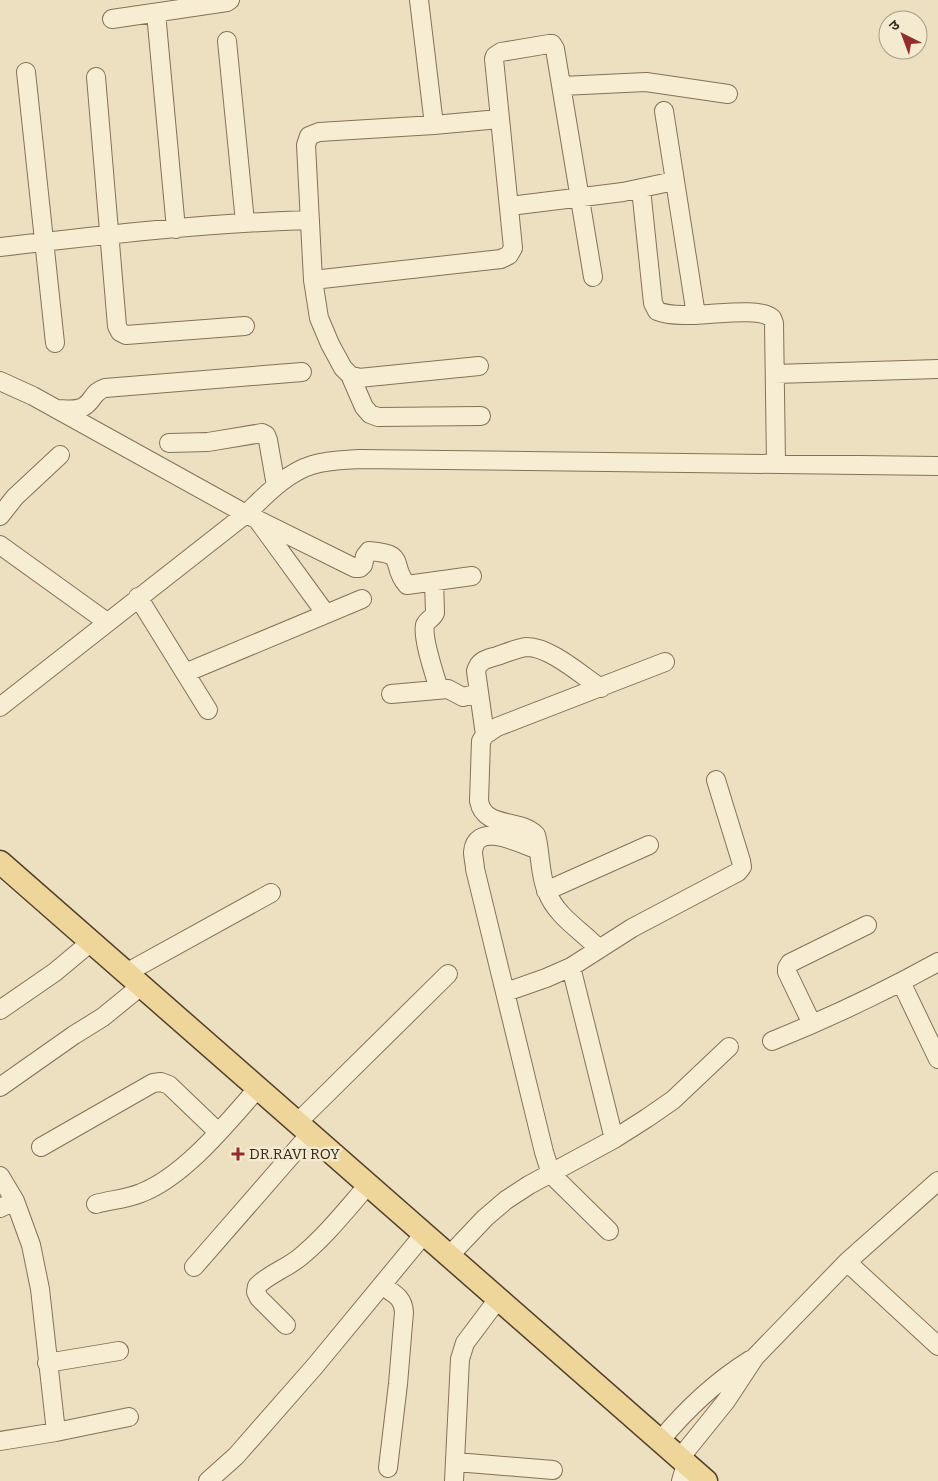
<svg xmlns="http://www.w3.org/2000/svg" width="938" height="1481" viewBox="0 0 938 1481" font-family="Bitter,'Noto Sans Devanagari',serif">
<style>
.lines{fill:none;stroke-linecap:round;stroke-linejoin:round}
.minor-casing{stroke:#847159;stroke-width:20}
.major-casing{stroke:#523f2d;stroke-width:25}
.minor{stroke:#f7edd3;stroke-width:18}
.major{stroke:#eed599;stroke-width:22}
.poi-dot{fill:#912d2b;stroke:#f4ead0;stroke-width:2}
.labels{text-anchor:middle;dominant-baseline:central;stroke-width:5;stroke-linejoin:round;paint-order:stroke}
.poi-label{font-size:15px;fill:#35291d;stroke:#f4ead0;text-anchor:start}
</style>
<rect width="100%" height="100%" fill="#ece0c1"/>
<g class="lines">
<defs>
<path id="minor" d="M419 0 434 125
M156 13 176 229
M112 19 227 2 230 0
M227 41 245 222
M26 72 55 343
M96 77 117 326 120 332 126 335 245 326
M562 86 646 82 728 94
M664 111 696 315
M641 189 653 303 657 311C686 323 752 303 772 318L774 323 776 463
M510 206 623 192 674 181
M0 247C103 235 206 223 310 220
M313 280 501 259 509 255 513 248 494 59 495 56 501 52 549 44H552L555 49 593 277
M479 366 359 378 350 375 343 368 330 344 319 318 313 280 306 145 309 136 319 132 434 125 499 119
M775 374 938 369
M350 375 364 407 370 414 378 417 481 416
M0 381 33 396 246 514 355 568H360L363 565 365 556 369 551C409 554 389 564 407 585L472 576
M57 409C65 409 76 411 83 407 93 402 92 392 105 388L302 372
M169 443 208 442 262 433 266 435 268 440 276 486
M0 516 15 497 60 455
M259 522 326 614
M0 545 107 622
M434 581 435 613C433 618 427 620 425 625 422 638 435 676 439 689
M138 597 208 710
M185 673 362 599
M391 694 448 689 463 697 479 693
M0 707 246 514C265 496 286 473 312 465 327 460 343 460 359 459L938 466
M485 735 476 671C479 660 487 659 497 656 506 653 517 648 527 647 550 647 581 675 601 688
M538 850C521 844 476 820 473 852 473 857 475 864 475 869L544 1152 551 1174 609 1231
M546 891 649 845
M599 949C581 930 557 917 547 892 539 874 541 853 536 835 520 818 484 829 479 801L481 741 485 735 497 727 665 662
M571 967 614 1139
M126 973 271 893
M901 982 938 1059
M506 992 546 978 571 967 632 928 738 872 742 867 741 861 716 780
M0 1010 55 972 91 942
M812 1024 787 972V968L790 963 867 925
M772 1041C829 1018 884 992 938 962
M0 1087 74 1035 103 1017 141 986
M297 1123 448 974
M41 1147 153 1083 161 1082 169 1085 218 1132
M0 1176 15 1201 31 1245 40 1289 56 1432
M96 1204C110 1200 127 1199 141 1193 185 1176 227 1123 258 1088
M0 1208 15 1201
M449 1256 485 1218 506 1200 529 1185 614 1139 647 1118 673 1100 729 1047
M847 1262 938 1346
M194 1267 310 1134
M383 1286C394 1294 403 1297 404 1312L398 1384 388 1468
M286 1325 259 1298 256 1292 257 1286C269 1274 285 1269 299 1258 325 1237 346 1210 368 1185
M47 1363 119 1351
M0 1441 56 1432 129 1417
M660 1441C687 1408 715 1382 750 1360
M680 1458 726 1401 755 1357 847 1262 938 1181
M456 1462 553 1470
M208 1481 236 1456 315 1366 424 1234
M454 1481 460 1359 465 1343 498 1299
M681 1481 686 1464"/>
<path id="major" d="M0 862 706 1481"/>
</defs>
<use href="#minor" class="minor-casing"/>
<use href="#major" class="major-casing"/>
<use href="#minor" class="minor"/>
<use href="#major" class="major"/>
</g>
<path class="poi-dot" d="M235.5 1146.5h5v5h5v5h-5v5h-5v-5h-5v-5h5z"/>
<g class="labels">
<g class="poi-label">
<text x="249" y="1154">DR.RAVI ROY</text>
</g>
</g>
<g transform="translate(903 35) rotate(318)"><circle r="24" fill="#f4ead0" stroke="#a89d88"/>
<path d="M0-4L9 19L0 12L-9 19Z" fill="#912d2b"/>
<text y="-8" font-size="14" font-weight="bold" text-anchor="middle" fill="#35291d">उ</text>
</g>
</svg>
